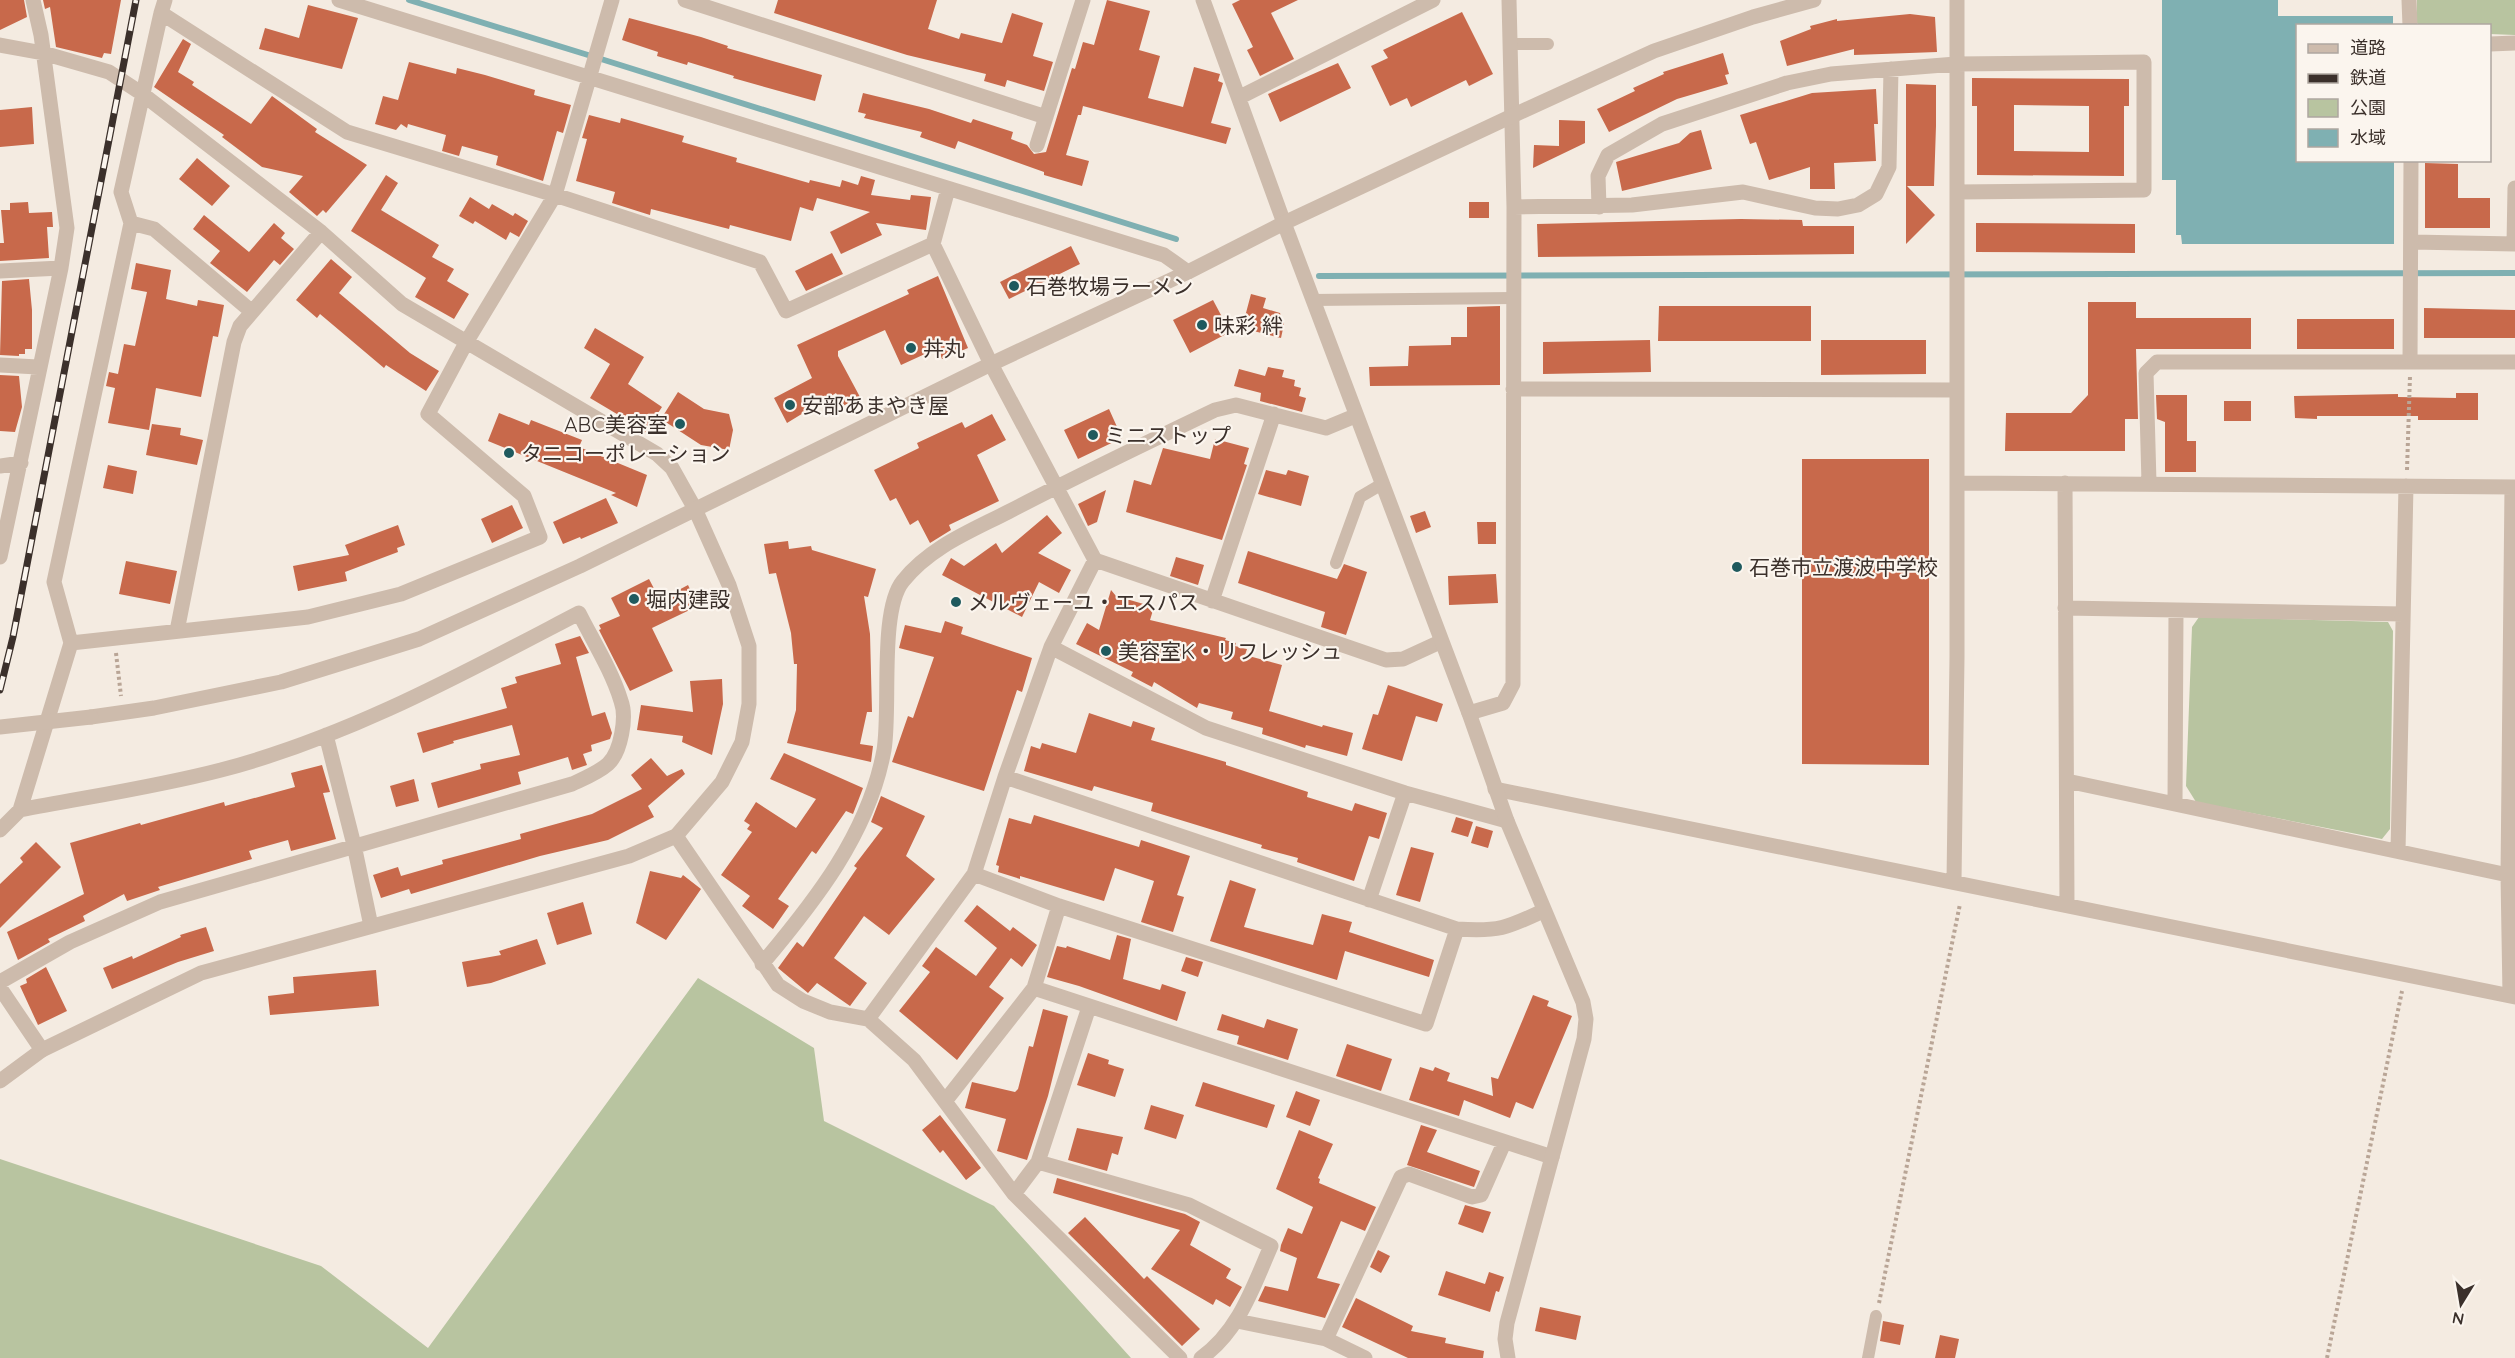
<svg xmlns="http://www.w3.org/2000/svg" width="2515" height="1358" viewBox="0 0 2515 1358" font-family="Quicksand,'Noto Sans JP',sans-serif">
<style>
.green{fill:#b8c4a0}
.water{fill:#7fb0b2}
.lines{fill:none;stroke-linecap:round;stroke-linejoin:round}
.stream{stroke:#7fb0b2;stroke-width:6}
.building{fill:#c8694b;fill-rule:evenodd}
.path{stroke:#b9a596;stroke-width:4;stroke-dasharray:3 3;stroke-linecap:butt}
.service{stroke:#cdbbac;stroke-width:12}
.minor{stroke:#cdbbac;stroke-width:15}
.tertiary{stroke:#cdbbac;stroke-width:15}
.rail-casing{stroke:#3b302b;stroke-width:7}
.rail{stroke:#fbf5ee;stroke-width:4.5;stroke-dasharray:14;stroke-linecap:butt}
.tertiary-bridge{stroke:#cdbbac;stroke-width:15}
.poi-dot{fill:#1f5a5e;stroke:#fbf5ee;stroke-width:2}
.labels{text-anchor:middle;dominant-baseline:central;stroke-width:4.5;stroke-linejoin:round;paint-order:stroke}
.poi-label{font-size:21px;fill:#3b302b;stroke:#fbf5ee;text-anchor:start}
</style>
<rect width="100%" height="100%" fill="#f4ebe1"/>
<path class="green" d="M2417 0H2515V35L2490 34V26L2420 25 2417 23Z
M2199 617 2388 622 2393 631 2390 829 2382 839 2196 802 2186 786 2192 627Z
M698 978 814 1048 824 1121 994 1206 1131 1358H0V1159L321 1266 428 1348Z"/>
<path class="water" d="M2162 0H2278V16H2393V25L2298 26V160L2394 161V244H2182L2181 235H2176V180H2162Z"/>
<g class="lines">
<path class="stream" d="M409 0 588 55
M601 59 1176 239
M1319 276 2515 273"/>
</g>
<path class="building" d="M0 0H24L27 17 0 30Z
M43 0H121L111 54 104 53 102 58 56 47 50 7 45 9Z
M778 0H937L928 29 959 39 961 33 1002 43 1012 13 1043 23 1033 56 1053 62 1044 91 1007 80 1005 87 984 81 986 74 907 55 774 13Z
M1107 0 1150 11 1139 50 1160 56 1148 98 1183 107 1194 67 1220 74 1218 81 1223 83 1211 123 1231 128 1226 144 1083 106 1081 115H1078L1066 155 1089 161 1082 186 1044 175V172L958 141 955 149 920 137 922 132 864 118 866 114 858 112 863 93 929 109 971 123 973 119 1013 132 1011 139 1027 145 1034 154 1046 152 1072 68 1075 69 1083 42 1094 45Z
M1240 0H1298L1271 13 1294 59 1260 76 1247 50 1253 47 1232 4Z
M308 5 358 18 342 69 259 49 265 28 299 38Z
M1462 12 1493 74 1469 86 1466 80 1411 107 1407 98 1390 106 1371 66 1388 58 1383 50Z
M1910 14 1935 17 1937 52 1854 55V49L1787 66 1780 41 1811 29 1810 26 1837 19V21Z
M629 18 701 37 728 46 727 48 822 75 815 101 733 78 734 76 688 62 687 65 657 56 658 52 622 40Z
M183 39 191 44 178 72 194 82 192 85 251 124 272 96 317 129 315 132 367 165 326 213 323 210 317 216 289 192 303 176 262 167 222 137 224 135 154 87Z
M1723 53 1729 74 1725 75 1728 84 1677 99 1609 132 1597 109 1635 91 1633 88 1664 74 1663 72Z
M409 62 456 74 457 68 485 75 535 90 534 95 571 105 563 133 557 131 543 181 496 165 498 156 462 146 459 156 442 151 446 135 408 124 407 128 401 124 396 130 375 124 383 96 398 100Z
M1338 63 1351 88 1280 122 1268 94Z
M1972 78 2129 79V106H2124V176L1977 175V106H1972ZM2014 105 2089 106V152L2014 151Z
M1906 84 1936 85V126L1934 186H1907L1935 215 1906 244Z
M1876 89 1878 124H1874L1876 161 1834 163 1835 189H1810V167L1769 180 1756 142 1750 144 1740 115 1812 93Z
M32 107 34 144 0 147V110Z
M589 115 620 123 621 118 684 136 682 142 737 158 736 162 809 183 810 180 840 187 842 180 858 185 861 176 875 180 871 195 910 200 911 195 931 197 926 230 876 223 882 235 841 254 830 232 870 212 817 198 813 211 800 207 791 241 730 225 729 229 651 209 650 215 612 203 615 192 576 181 587 139 582 138Z
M1559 120 1585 121V143L1533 168 1534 145 1559 146Z
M1701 130 1712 169 1622 191 1616 162 1679 143 1690 133Z
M197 158 230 186 212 206 179 179Z
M2425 163 2458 164V198H2490V228H2425Z
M386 175 398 183 381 210 439 245 432 257 454 269 447 281 469 294 454 319 415 297 426 278 351 231Z
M470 197 489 209 492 204 513 216 515 213 528 221 519 237 510 232 506 240 475 221 473 224 459 216Z
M28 202 29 213 52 212 53 227H47L49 258 0 261V243H4L1 210H10V203Z
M1469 202H1489V218H1469Z
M204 215 249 252 274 223 285 233 281 238 294 249 280 265 274 260 247 292 210 263 220 251 193 229Z
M1741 219 1802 220 1803 226H1854V254L1538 257 1537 224Z
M1976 223 2135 224V253L1976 252Z
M1071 246 1080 264 1009 299 1000 282Z
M832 253 843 274 806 291 795 271Z
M331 259 352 277 339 293 410 353 439 371 426 391 386 365 384 368 320 314 317 318 296 300Z
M136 263 171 270 166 299 197 306 198 300 224 305 218 337 213 336 201 397 156 388 149 430 108 423 115 388 106 386 109 372 118 374 124 344 135 346 147 292 131 289Z
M938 276 968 348 942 359 938 348 901 365 885 330 838 351V356L860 397 843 406 836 393 787 423 774 398 812 378 797 345 909 294 907 290Z
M29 279 32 310V349H25V354H19V356L0 355 2 281Z
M1251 294 1266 298 1263 308 1280 313 1284 324 1281 338 1242 328Z
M1213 300 1230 332 1190 353 1173 320Z
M2088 302H2136V318H2251V349H2136L2138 419H2125V451H2005L2006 413H2071L2088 395Z
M1500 306V385L1370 386 1369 367 1408 366 1409 346 1451 345V337H1467V307Z
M1659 306H1811V341H1658Z
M2424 308 2515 310V338H2424Z
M2297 319H2394V349H2297Z
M595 328 644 357 628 384 662 407 644 434 627 420 590 398 610 364 584 348Z
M1650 340 1651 372 1543 374V342Z
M1821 340H1926V374L1821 375Z
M1268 367 1284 370 1282 377 1295 380 1294 386 1301 388 1299 396 1306 398 1302 412 1260 401 1261 393 1234 386 1239 369 1265 376Z
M0 375 19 376 22 407 15 432 0 431Z
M678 392 704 409 729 414 733 430 729 450 701 445 661 419Z
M2456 393H2478V420H2418V416H2317V419L2295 418 2294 396 2398 394V397L2456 398Z
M2156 395H2187V441H2196V472H2165V422L2157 419Z
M2224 401H2251V421H2224Z
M1109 409 1122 438 1078 459 1064 430Z
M499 413 529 425 531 420 582 440 579 447 647 475 637 507 611 495 616 493 488 441Z
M992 414 1006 440 977 455 999 501 949 525 951 530 930 543 918 520 910 525 896 498 890 501 874 470 919 448 917 443 962 422 965 428Z
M152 424 181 428 180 435 203 440 197 465 146 455Z
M1215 439 1249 448 1244 464 1247 465 1222 540 1126 512 1134 480 1151 485 1163 448 1210 459Z
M1802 459H1929V765L1802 764Z
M108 465 137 471 133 494 103 488Z
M1266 470 1286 475 1288 470 1309 476 1301 506 1258 494Z
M1106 490 1097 522 1088 526 1078 504Z
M606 498 618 523 581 539 580 537 563 544 553 522Z
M512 505 523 528 492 543 481 519Z
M1425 511 1431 527 1416 533 1410 516Z
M1047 515 1062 533 1038 553 1071 570 1059 593 1039 582 1022 617 942 575 951 558 964 566 996 543 1002 553Z
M1477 522H1496V544H1478Z
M398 525 405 545 397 548 398 552 345 572 347 581 298 591 293 566 349 555 345 545Z
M788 541 789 549 811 546 812 550 876 569 868 597 864 596 870 634 872 712H867L860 744 873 746 871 762 787 743 796 710 797 664H794L791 633 776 573 769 574 764 544Z
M1248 551 1337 579 1344 564 1367 572 1346 635 1321 627 1325 612 1238 583Z
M1176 557 1204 565 1198 585 1170 576Z
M126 561 177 571 170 604 119 594Z
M1496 574 1498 603 1449 605 1448 576Z
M649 579 660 600 688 585 698 606 652 628 673 671 630 691 599 630 601 629 599 625 620 616 611 598Z
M1111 590 1116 596 1154 607 1150 620 1226 638 1225 640 1236 643 1235 646 1247 649 1245 655 1282 665 1269 711 1322 727 1323 725 1353 733 1347 756 1306 745 1305 748 1262 734 1263 728 1231 719 1233 712 1199 703 1197 708 1154 682 1152 687 1131 676 1133 672 1076 644 1087 623 1099 630Z
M945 621 963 627 961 634 1032 658 1022 692 1017 690 984 791 892 762 908 716 913 718 934 657 899 648 905 625 941 633Z
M580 636 589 653 576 657 592 716 605 712 612 733 610 739 591 745 592 751 583 754 587 765 572 770 568 757 518 772 521 784 438 808 431 783 481 769 480 764 520 755 512 725 453 741 454 743 423 753 417 733 507 708 501 688 517 683 515 677 561 664 555 644Z
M722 679 723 704 712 755 682 742 683 736 637 730 641 705 693 712 690 681Z
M1388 685 1443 704 1437 722 1416 716 1402 761 1362 749 1373 714 1378 715Z
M1089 713 1131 727 1133 721 1155 728 1151 740 1226 762V765L1308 792 1307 797 1352 811 1355 803 1387 813 1379 839 1369 836 1354 881 1297 862 1298 858 1261 848 1262 845 1151 811 1153 803 1094 786 1092 791 1024 771 1031 746 1040 749 1042 743 1076 753Z
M784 753 863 788 853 814 846 811 816 854 812 851 778 899 789 906 773 929 742 906 750 896 721 875 752 832 747 829 750 825 744 821 756 802 796 828 816 799 770 779Z
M651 758 667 776 682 769 685 774 648 806 654 817 608 840 540 856 411 894 409 889 381 898 373 875 398 867 401 876 443 864 442 860 521 839 520 834 592 814 642 789 631 775Z
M322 765 330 792 323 793 336 839 291 851 288 840 249 851 252 859 158 887 160 890 127 901 124 894 83 916 85 921 48 939 50 942 18 960 7 932 84 894 70 843 140 823 141 825 224 802 225 806 295 787 291 773Z
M414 779 419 801 396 807 390 786Z
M881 796 925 816 906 856 935 879 889 935 864 916 834 958 867 983 850 1006 817 983 808 993 778 968 797 942 803 947 857 868 854 866 883 828 871 822Z
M1034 815 1139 847 1141 840 1190 856 1177 895 1184 897 1173 932 1141 922 1154 881 1115 868 1104 901 1020 876V879L998 872 999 866 996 865 1009 818 1031 824Z
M1456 817 1473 822 1468 837 1451 832Z
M1476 826 1493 831 1488 848 1471 843Z
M36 842 61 867 0 928V884L23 862 20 858Z
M1411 847 1434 853 1420 902 1396 895Z
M650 871 681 878 683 875 701 889 666 940 636 923Z
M1230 880 1256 889 1244 927 1313 945 1322 914 1352 922 1349 932 1434 960 1429 977 1345 951 1337 980 1210 941Z
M583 902 592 934 557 945 547 913Z
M977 905 1010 931 1013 927 1037 945 1022 967 1011 958 989 987 1004 998 957 1060 899 1011 930 972 922 966 936 947 976 976 997 948 964 921Z
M206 927 214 951 178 962 112 989 103 968 132 956 133 959 181 937 180 935Z
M1117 935 1131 939 1123 979 1160 990 1162 984 1186 992 1177 1021 1079 986 1047 977 1057 946 1066 948 1067 946 1110 960Z
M537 939 546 964 491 983 467 987 462 962 501 955 499 951Z
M1186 957 1203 962 1198 977 1181 971Z
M46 967 67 1011 38 1025 20 986 27 983 26 979Z
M376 970 379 1006 270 1015 268 996 294 993 293 977Z
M1533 995 1549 1001 1547 1006 1572 1016 1533 1109 1516 1102 1510 1118 1464 1100 1459 1116 1409 1100 1420 1067 1433 1071 1435 1067 1450 1073 1447 1081 1493 1096 1491 1077 1498 1079Z
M1043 1009 1068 1016 1048 1096 1027 1160 997 1151 1006 1119 965 1108 972 1082 1015 1092 1018 1089 1029 1046 1033 1047Z
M1222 1014 1264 1028 1267 1019 1298 1029 1288 1060 1237 1044 1239 1036 1217 1030Z
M1347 1044 1392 1059 1381 1091 1336 1076Z
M1088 1053 1109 1060 1108 1064 1124 1069 1115 1097 1077 1085Z
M1203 1082 1275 1105 1267 1128 1195 1106Z
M1296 1091 1320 1100 1310 1126 1286 1117Z
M1151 1105 1184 1115 1176 1139 1144 1129Z
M940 1115 981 1168 966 1180 943 1150 940 1153 922 1130Z
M1421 1125 1437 1130 1427 1152 1480 1171 1474 1187 1407 1165Z
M1077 1128 1123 1137 1118 1155 1112 1153 1107 1171 1068 1160Z
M1299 1130 1333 1144 1318 1178 1320 1179 1319 1183 1376 1207 1365 1231 1341 1221 1317 1278 1340 1284 1325 1318 1258 1301 1265 1286 1288 1291 1297 1258 1280 1251 1281 1245 1288 1228 1302 1234 1313 1207 1276 1189Z
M1057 1178 1185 1214 1200 1222 1190 1245 1231 1269 1226 1278 1242 1287 1230 1307 1216 1299 1213 1305 1151 1269 1180 1230 1053 1193Z
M1465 1205 1491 1212 1483 1233 1458 1224Z
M1085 1217 1144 1279 1147 1276 1200 1329 1182 1346 1068 1233Z
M1378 1250 1390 1256 1381 1273 1370 1267Z
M1446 1271 1485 1284 1489 1272 1504 1277 1499 1292 1496 1291 1490 1312 1438 1295Z
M1356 1298 1413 1326 1411 1331 1446 1338 1445 1343 1484 1351 1483 1358H1408L1342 1327Z
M1540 1307 1581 1316 1576 1340 1535 1331Z
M1883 1321 1904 1325 1900 1345 1880 1341Z
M1940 1335 1959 1339 1955 1358H1935Z"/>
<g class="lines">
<path class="path" d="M2407 470 2410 376
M116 653 121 696
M1879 1303 1960 904
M2327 1358 2402 991"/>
<path class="service" d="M1511 44H1548
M1312 300 1514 298
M1336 563 1360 497 1382 484
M1868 1358 1876 1316"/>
<path class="minor" d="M165 0 161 13 347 132 555 195 760 262 786 311 933 244
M339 0 1164 255 1188 272
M685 0 1046 117
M1203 0 1284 223
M2409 0 2410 26
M2490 44 2515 43
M0 45 43 53 109 72 141 93 321 232 402 304 657 454 672 468 695 509
M1240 97 1433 0
M1037 145 1083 0
M948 189 933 244 991 364 1095 560 1386 660 1403 659 1440 642
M1514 207 1632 205 1743 192 1815 208 1838 209 1858 205 1876 194 1889 167 1891 69
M1599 207 1598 176 1608 155 1662 124 1787 83 1831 74 1956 64 2144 62V190L1957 192
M131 223 154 229 251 311
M2412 242 2515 244
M2514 244 2515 188
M0 271 61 268
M2410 362 2411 160
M0 365 38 367
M1513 389 1956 390
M0 466 21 463
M1957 483 2515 487
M2065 483 2067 905
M2149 483 2146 373 2157 362H2515
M0 557 61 268 67 228 41 35 33 0
M1212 601 1274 414
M2065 608 2403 614
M177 631 234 342 240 326 321 232
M71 643 308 617 401 594 540 537 524 496 428 414 467 341 555 195 612 0
M1051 647 1206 728 1405 793 1507 821
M1469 713 1503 703 1513 684 1514 207 1509 0
M326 735 354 845 371 926
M1005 777 1457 929C1498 932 1507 928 1543 911
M2067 781 2508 875
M1495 789 2515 997
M2175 804 2176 610
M0 830 20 810 71 643 54 582 131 223 121 192 161 13
M676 836 778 985 803 1001 830 1012 868 1019 914 1060 1014 1194 1180 1358
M2398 851 2406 486
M974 874 1059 906 1426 1024 1457 929
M1954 882 1957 657V0
M1369 900 1405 793
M762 964C815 901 869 833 884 750 891 709 879 610 903 581 930 547 971 531 1008 512 1077 476 1146 443 1215 410L1236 405 1326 428 1355 416
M0 982 70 942 160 902 572 784C585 778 598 773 608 764 621 752 627 717 621 701 612 671 593 641 579 613 464 673 348 737 221 770 156 787 87 797 20 810
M0 988 42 1050
M1034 988 1552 1157
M2510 995 2508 875 2512 487
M868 1019 974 874 1005 777 1051 647 1095 560
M946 1100 1034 988 1059 906
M1038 1162 1189 1205 1271 1246C1253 1287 1239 1331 1201 1358
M1014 1194 1038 1162 1089 1007
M1237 1321 1326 1339 1365 1358
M1326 1339 1401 1177 1409 1174 1472 1197 1481 1195 1504 1143"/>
<path class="tertiary" d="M1284 223 1469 713 1507 821 1583 1002 1586 1019 1584 1039 1507 1323 1505 1339 1508 1358
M91 717 154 708 281 682 419 639 580 566 991 364 1188 272 1284 223 1512 116 1654 51 1753 17 1814 0
M0 1081 42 1050 201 973 629 856 676 836 722 782 742 742 749 704V646L729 585 695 509"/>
<defs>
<path id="rail" d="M0 690 13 637 136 0"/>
</defs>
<use href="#rail" class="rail-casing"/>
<use href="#rail" class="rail"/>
<path class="tertiary-bridge" d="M0 727 91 717"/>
</g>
<g class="poi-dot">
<circle cx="1014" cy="286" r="6"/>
<circle cx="1202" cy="325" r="6"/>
<circle cx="911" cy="348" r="6"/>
<circle cx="790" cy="405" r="6"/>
<circle cx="680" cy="424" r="6"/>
<circle cx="1093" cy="435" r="6"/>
<circle cx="509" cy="453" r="6"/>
<circle cx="1737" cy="567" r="6"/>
<circle cx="634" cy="599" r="6"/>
<circle cx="956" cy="602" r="6"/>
<circle cx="1106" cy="651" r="6"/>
</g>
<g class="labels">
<g class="poi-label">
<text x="1026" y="286">石巻牧場ラーメン</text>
<text x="1214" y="325">味彩 絆</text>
<text x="923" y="348">丼丸</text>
<text x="802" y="405">安部あまやき屋</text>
<text x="668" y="424" text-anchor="end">ABC美容室</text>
<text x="1105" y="435">ミニストップ</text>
<text x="521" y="453">タニコーポレーション</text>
<text x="1749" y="567">石巻市立渡波中学校</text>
<text x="646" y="599">堀内建設</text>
<text x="968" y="602">メルヴェーユ・エスパス</text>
<text x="1118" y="651">美容室K・リフレッシュ</text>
</g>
</g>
<rect x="2296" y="24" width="195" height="138" fill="#fbf5ee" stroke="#aea6a0" stroke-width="1.5"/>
<rect x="2308" y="44" width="30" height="9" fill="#cdbbac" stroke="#aea6a0" stroke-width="1.5"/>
<text x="2350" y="54" font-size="18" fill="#3b302b">道路</text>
<rect x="2308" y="74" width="30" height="9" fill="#3b302b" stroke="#aea6a0" stroke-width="1.5"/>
<text x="2350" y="84" font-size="18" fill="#3b302b">鉄道</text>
<rect x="2308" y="99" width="30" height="18" fill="#b8c4a0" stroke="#aea6a0" stroke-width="1.5"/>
<text x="2350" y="114" font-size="18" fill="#3b302b">公園</text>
<rect x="2308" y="129" width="30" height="18" fill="#7fb0b2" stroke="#aea6a0" stroke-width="1.5"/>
<text x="2350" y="144" font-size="18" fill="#3b302b">水域</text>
<g transform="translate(2461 1304) rotate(191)" stroke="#fbf5ee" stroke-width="4.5" paint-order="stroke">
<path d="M0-4.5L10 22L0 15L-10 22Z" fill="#3b302b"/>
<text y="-9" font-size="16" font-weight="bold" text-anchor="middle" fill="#3b302b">N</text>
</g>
</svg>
